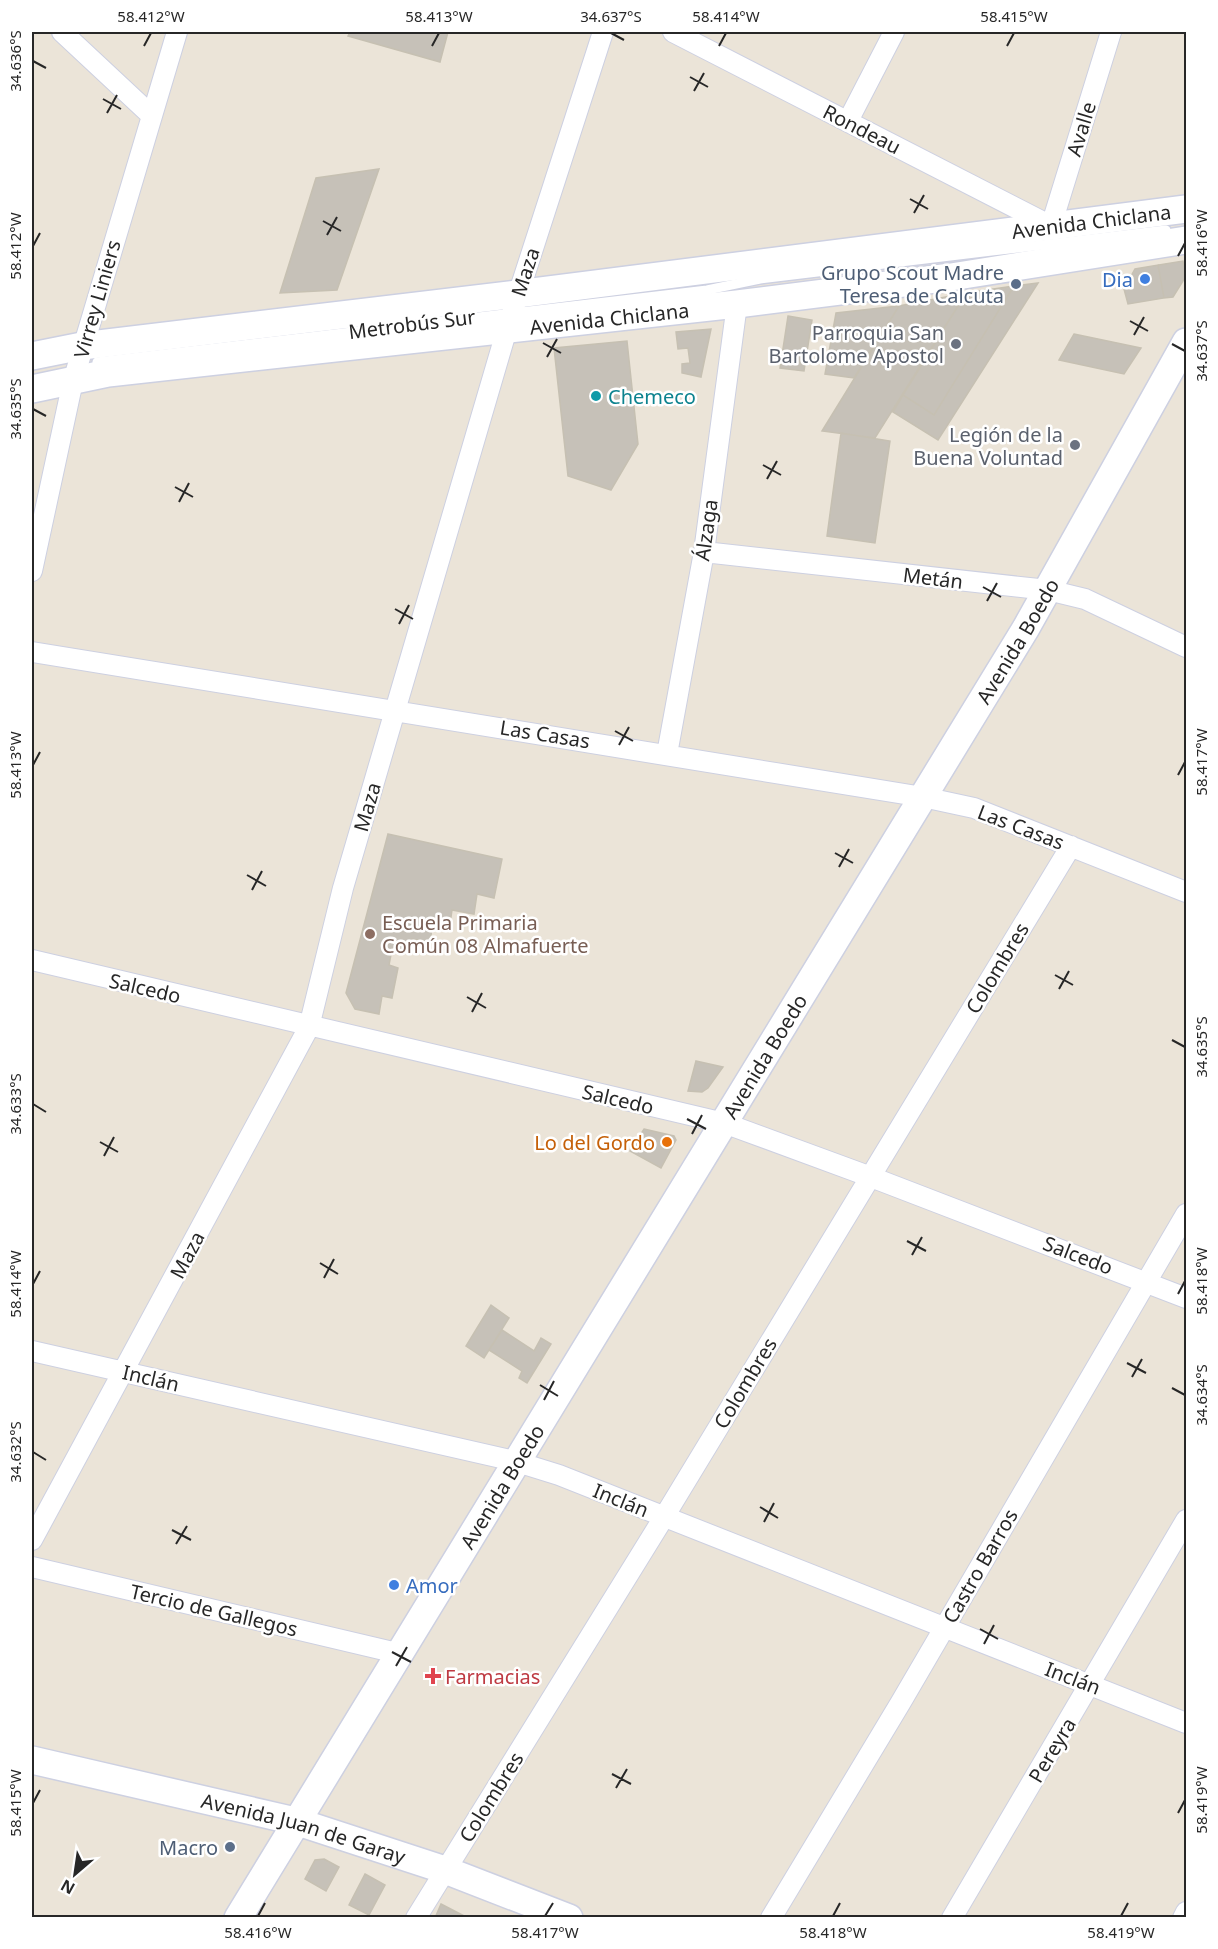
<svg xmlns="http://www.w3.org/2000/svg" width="1218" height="1949" viewBox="0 0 1218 1949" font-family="'Noto Sans',sans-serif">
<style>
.building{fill:#c6c1b8;stroke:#c6c0b2;stroke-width:1.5}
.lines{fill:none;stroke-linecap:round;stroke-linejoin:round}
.lane-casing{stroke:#cdd0e1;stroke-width:12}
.street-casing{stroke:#cdd0e1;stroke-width:22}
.secondary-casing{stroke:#cdd0e1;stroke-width:30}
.lane{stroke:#fff;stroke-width:9}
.street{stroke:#fff;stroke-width:20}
.secondary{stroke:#fff;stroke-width:27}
.ticks{fill:none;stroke:#272727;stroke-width:2}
.shop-dot{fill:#3f7fe0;stroke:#fff;stroke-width:2}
.service-dot{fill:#5c6f8a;stroke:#fff;stroke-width:2}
.worship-dot{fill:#6b7280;stroke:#fff;stroke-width:2}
.culture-dot{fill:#0f9aa8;stroke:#fff;stroke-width:2}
.education-dot{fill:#8d6e63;stroke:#fff;stroke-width:2}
.food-dot{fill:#e8710a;stroke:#fff;stroke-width:2}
.health-dot{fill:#e0444e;stroke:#fff;stroke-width:2}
.labels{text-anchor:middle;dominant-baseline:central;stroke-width:5;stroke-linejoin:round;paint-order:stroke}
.street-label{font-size:20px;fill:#272727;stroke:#fff}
.service-label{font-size:20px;fill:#4e5e75;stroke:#fff;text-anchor:end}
.shop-label{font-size:20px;fill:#366cbe;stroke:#fff;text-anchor:end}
.worship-label{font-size:20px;fill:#5b616d;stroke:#fff;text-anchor:end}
.culture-label{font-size:20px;fill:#0d838f;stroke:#fff;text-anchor:start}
.education-label{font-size:20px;fill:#785e54;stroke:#fff;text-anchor:start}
.food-label{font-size:20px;fill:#c56008;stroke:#fff;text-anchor:end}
.health-label{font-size:20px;fill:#be3a42;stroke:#fff;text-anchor:start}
.neatline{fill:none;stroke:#272727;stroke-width:2}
.ticks-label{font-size:15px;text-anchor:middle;fill:#272727}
</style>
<rect width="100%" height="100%" fill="#ebe4d8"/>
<path class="building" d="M350 32H448L440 62 348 36Z
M379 169 337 290 280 293 316 178Z
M1183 261 1186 276 1173 297 1164 298 1158 265Z
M1158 265 1164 298 1128 304 1124 289 1135 269Z
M1038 283 938 440 893 412 903 395 934 415 1014 286Z
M1014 286 934 415 903 395 966 293Z
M966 293 875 438 822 431 899 306Z
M899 306 854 378 825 374 836 313Z
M788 316 812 320 804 371 780 368Z
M711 329 701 377 682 373V364L690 363 688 348 678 349 676 332Z
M1074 334 1141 348 1124 374 1059 360Z
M627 341 638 444 611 490 568 476 554 348Z
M841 433 890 441 875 543 827 536Z
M388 834 502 859 494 898 477 894 474 914 452 910 449 931 432 929 430 942 412 939 410 952 392 949 389 965 398 968 392 998 382 996 379 1014 355 1009 346 993Z
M696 1061 723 1067 708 1088 702 1092 688 1091Z
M644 1129 674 1136 676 1140 661 1168 630 1151Z
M491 1305 509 1318 484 1358 466 1346Z
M502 1330 534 1351 541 1338 551 1344 527 1383 519 1378 522 1371 489 1350Z
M324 1859 339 1867 326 1891 305 1879 315 1860Z
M365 1874 385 1885 369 1915 349 1905Z
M441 1904 468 1918H435Z"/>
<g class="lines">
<defs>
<path id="lane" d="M97 362 707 290 760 279 1166 230"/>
<path id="street" d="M62 32 152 116
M673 32 1051 226 1111 32
M848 121 894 32
M704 552 1048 590 1085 599 1186 647
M32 571 73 381 177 32
M32 652 923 797 974 808 1186 892
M667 754 704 552 737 304
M32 960 724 1123 871 1177 1186 1298
M32 1351 514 1461 559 1475 1186 1723
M32 1540 309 1027 343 888 507 329 603 32
M32 1567 397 1653
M416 1918 664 1517 1071 846
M771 1918 901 1702 1186 1214
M952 1918 1186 1520
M1183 1918 1186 1912"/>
<g id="secondary">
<path id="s1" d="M32 356 82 346 517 294 1186 209"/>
<path id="s2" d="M32 389 108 373 737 304 951 277 1186 240"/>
<path id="s3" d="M32 1760 295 1821 445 1870 569 1918"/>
<path id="s4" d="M238 1918 1026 628 1186 342"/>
</g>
</defs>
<use href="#lane" class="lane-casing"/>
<use href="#street" class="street-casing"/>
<use href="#secondary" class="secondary-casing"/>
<use href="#lane" class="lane"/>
<use href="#street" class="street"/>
<use href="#secondary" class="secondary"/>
</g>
<path class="ticks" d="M611 33 624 40M144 46 151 33M432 46 439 33M719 46 726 33M1007 46 1014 33M33 61 46 68M690 77 708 87M694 91 704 73M103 99 121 109M107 113 117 95M910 199 928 209M914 213 924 195M323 221 341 231M327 235 337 217M33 246 40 233M1178 256 1185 243M1130 321 1148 331M1134 335 1144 317M543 343 561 353M1172 344 1185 351M547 357 557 339M33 409 46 416M763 465 781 475M767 479 777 461M175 487 193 497M179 502 189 483M983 587 1001 597M987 601 997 583M395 609 413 619M399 624 409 605M615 731 633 741M619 745 629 727M33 765 40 752M1178 775 1185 762M835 853 853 863M839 867 849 849M247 875 266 886M252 890 262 871M1055 975 1073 985M1059 989 1069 971M467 997 486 1008M472 1012 482 993M1172 1040 1185 1047M33 1104 46 1112M687 1119 706 1129M692 1134 702 1115M100 1142 118 1152M104 1156 114 1137M907 1241 926 1251M912 1255 922 1237M320 1263 338 1274M324 1278 334 1259M33 1284 40 1271M1178 1294 1185 1281M1127 1363 1146 1373M1132 1377 1142 1359M540 1385 558 1396M1172 1388 1185 1395M544 1400 554 1381M33 1452 46 1460M760 1507 778 1518M764 1522 774 1503M172 1530 191 1540M176 1544 187 1526M980 1629 998 1639M984 1644 994 1625M392 1652 411 1662M396 1666 407 1647M612 1774 631 1784M616 1788 627 1769M33 1803 40 1790M1178 1813 1185 1800M258 1916 265 1903M545 1916 553 1903M833 1916 840 1903M1121 1916 1128 1903"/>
<g class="shop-dot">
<circle cx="1145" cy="279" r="6"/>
<circle cx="394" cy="1585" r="6"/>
</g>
<g class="service-dot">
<circle cx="1016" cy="284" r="6"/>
<circle cx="230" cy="1847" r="6"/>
</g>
<g class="worship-dot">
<circle cx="956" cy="344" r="6"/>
<circle cx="1075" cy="445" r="6"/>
</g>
<circle class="culture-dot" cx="596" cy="396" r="6"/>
<circle class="education-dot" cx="370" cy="934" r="6"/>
<circle class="food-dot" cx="667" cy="1142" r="6"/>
<path class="health-dot" d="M430 1667h6v6h6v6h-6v6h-6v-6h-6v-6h6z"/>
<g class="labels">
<g class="street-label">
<text transform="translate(862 129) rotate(27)">Rondeau</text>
<text transform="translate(1081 129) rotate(-73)">Avalle</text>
<text stroke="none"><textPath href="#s1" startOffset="1068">Avenida Chiclana</textPath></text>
<text transform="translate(525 272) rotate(-72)">Maza</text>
<text transform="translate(97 299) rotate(-74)">Virrey Liniers</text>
<text stroke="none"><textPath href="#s2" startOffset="582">Avenida Chiclana</textPath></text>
<text transform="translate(412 324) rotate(-7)">Metrobús Sur</text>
<text transform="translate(706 530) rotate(-82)">Álzaga</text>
<text transform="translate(933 578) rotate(7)">Metán</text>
<text stroke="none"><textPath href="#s4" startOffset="1496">Avenida Boedo</textPath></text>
<text transform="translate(545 734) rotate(9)">Las Casas</text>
<text transform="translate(367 807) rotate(-74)">Maza</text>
<text transform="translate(1021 827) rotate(21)">Las Casas</text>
<text transform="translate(997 968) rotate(-59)">Colombres</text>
<text transform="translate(145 988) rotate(13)">Salcedo</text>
<text stroke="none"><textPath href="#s4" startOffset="1010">Avenida Boedo</textPath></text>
<text transform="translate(618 1099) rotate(13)">Salcedo</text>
<text transform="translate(187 1255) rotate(-62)">Maza</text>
<text transform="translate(1078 1255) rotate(21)">Salcedo</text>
<text transform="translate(151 1378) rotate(13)">Inclán</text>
<text transform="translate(745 1383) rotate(-59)">Colombres</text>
<text stroke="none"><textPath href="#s4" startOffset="506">Avenida Boedo</textPath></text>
<text transform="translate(621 1500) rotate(22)">Inclán</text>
<text transform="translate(980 1566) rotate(-60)">Castro Barros</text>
<text transform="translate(214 1610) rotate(13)">Tercio de Gallegos</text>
<text transform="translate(1073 1678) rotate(21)">Inclán</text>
<text transform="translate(1052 1750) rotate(-59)">Pereyra</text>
<text transform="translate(491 1797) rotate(-58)">Colombres</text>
<text stroke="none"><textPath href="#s3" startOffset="280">Avenida Juan de Garay</textPath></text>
</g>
<g class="service-label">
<text x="1004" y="272">Grupo Scout Madre<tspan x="1004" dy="23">Teresa de Calcuta</tspan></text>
<text x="218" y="1847">Macro</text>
</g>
<g class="shop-label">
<text x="1133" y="279">Dia</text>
<text x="406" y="1585" text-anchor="start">Amor</text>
</g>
<g class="worship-label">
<text x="944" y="332">Parroquia San<tspan x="944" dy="23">Bartolome Apostol</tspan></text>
<text x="1063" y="434">Legión de la<tspan x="1063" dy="23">Buena Voluntad</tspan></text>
</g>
<g class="culture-label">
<text x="608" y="396">Chemeco</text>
</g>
<g class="education-label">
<text x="382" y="922">Escuela Primaria<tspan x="382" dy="23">Común 08 Almafuerte</tspan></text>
</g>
<g class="food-label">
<text x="655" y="1142">Lo del Gordo</text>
</g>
<g class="health-label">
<text x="445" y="1676">Farmacias</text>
</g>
</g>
<rect width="1218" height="1949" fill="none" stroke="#ffffff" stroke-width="66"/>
<g transform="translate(75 1874) rotate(209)" stroke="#ffffff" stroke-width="4.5" paint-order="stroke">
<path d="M0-4.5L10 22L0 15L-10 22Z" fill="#272727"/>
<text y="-9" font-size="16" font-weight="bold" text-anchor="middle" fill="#272727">N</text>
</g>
<rect x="33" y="33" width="1152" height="1883" class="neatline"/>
<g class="ticks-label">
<text x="151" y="22">58.412°W</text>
<text x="439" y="22">58.413°W</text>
<text x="611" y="22">34.637°S</text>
<text x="726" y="22">58.414°W</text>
<text x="1014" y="22">58.415°W</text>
<text transform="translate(16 61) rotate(-90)" y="5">34.636°S</text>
<text transform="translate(1202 243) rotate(-90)" y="5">58.416°W</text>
<text transform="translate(16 246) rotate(-90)" y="5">58.412°W</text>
<text transform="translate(1202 351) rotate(-90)" y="5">34.637°S</text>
<text transform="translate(16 409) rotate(-90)" y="5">34.635°S</text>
<text transform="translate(1202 762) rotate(-90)" y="5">58.417°W</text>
<text transform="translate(16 765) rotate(-90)" y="5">58.413°W</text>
<text transform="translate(1202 1047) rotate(-90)" y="5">34.635°S</text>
<text transform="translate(16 1104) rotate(-90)" y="5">34.633°S</text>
<text transform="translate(1202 1281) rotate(-90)" y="5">58.418°W</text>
<text transform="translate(16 1284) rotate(-90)" y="5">58.414°W</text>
<text transform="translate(1202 1395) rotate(-90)" y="5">34.634°S</text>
<text transform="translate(16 1452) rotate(-90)" y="5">34.632°S</text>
<text transform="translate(1202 1800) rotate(-90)" y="5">58.419°W</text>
<text transform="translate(16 1803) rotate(-90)" y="5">58.415°W</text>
<text x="258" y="1938">58.416°W</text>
<text x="545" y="1938">58.417°W</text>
<text x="833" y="1938">58.418°W</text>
<text x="1121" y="1938">58.419°W</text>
</g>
</svg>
